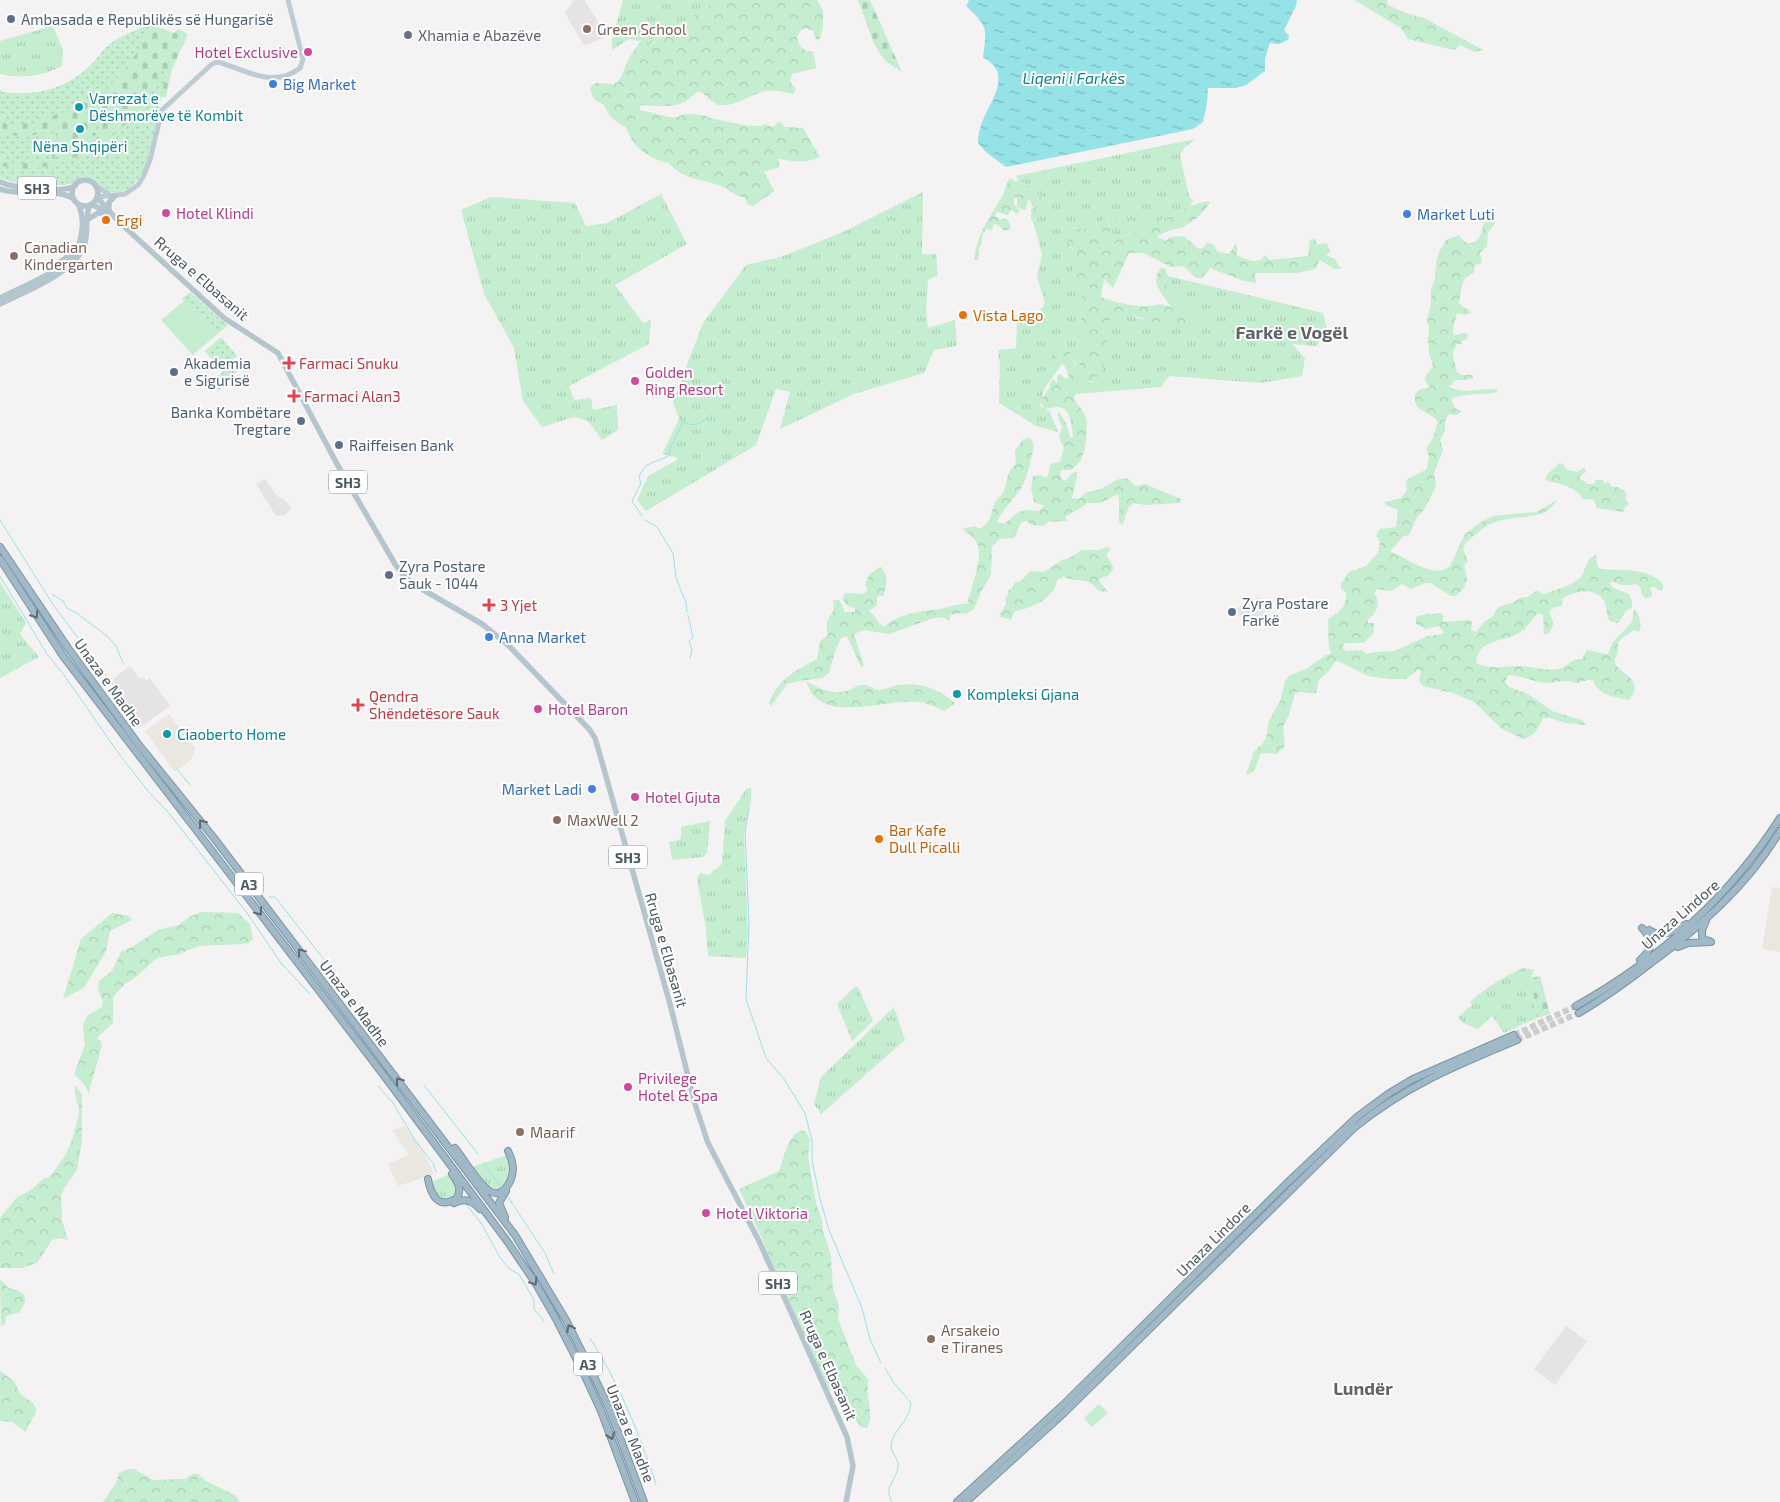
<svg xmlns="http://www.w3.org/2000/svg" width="1780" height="1502" viewBox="0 0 1780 1502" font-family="'Exo 2',sans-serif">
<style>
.commercial{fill:#eae6e0}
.education{fill:#e5e3e4}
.grass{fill:url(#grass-tufts)}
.forest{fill:url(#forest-crowns)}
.cemetery{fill:url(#cemetery-stones)}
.park{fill:url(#park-dots)}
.pitch{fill:#c5edcf}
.water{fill:url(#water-ripples)}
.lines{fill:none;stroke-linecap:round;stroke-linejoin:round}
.stream{stroke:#95e2e7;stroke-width:1}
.trunk-tunnel{stroke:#caccce;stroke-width:6;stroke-dasharray:6 3;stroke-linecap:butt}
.trunk-casing{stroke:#7997a8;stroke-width:8}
.secondary{stroke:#bfcbd2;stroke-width:5}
.primary{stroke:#b4c5ce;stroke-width:5.5}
.trunk{stroke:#a1b8c6;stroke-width:6}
.oneway{stroke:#5c6b73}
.service-dot{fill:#5c6f8a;stroke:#fff;stroke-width:2}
.education-dot{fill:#8d6e63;stroke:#fff;stroke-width:2}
.worship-dot{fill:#6b7280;stroke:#fff;stroke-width:2}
.hotel-dot{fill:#d1479c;stroke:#fff;stroke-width:2}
.shop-dot{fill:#3f7fe0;stroke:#fff;stroke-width:2}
.culture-dot{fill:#0f9aa8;stroke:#fff;stroke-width:2}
.food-dot{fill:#e8710a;stroke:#fff;stroke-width:2}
.health-dot{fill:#e0444e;stroke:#fff;stroke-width:2}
.labels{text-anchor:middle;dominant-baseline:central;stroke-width:4;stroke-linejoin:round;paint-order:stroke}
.shield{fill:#fff;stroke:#818a8e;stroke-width:1}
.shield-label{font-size:14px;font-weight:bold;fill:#4b585e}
.service-label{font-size:15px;fill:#4e5e75;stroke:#fff;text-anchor:start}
.education-label{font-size:15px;fill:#785e54;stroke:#fff;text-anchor:start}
.worship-label{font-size:15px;fill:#5b616d;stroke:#fff;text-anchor:start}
.hotel-label{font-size:15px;fill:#b23c85;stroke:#fff;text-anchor:start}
.shop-label{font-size:15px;fill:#366cbe;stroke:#fff;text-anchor:start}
.culture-label{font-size:15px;fill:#0d838f;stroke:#fff;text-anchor:start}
.food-label{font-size:15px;fill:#c56008;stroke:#fff;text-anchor:start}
.street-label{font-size:15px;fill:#4b585e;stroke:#fff}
.health-label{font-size:15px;fill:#be3a42;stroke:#fff;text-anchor:start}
.water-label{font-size:16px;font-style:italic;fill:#168188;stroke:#fff}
.quarter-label{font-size:18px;font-weight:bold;fill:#5f6367;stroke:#fff}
</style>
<defs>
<pattern id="grass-tufts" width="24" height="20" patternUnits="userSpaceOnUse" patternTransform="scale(1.25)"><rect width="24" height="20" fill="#c5edcf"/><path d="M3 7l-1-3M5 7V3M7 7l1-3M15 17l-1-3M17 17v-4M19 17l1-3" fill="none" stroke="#abcdb4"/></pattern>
<pattern id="forest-crowns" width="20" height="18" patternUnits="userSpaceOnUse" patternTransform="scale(1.25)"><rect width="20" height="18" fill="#c5edcf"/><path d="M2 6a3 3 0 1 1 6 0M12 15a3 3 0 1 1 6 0" fill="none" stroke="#abcdb4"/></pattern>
<pattern id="cemetery-stones" width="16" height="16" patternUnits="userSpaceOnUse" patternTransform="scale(1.25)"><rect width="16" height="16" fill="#c5edcf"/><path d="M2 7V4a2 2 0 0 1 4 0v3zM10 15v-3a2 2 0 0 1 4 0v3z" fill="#abcdb4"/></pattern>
<pattern id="park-dots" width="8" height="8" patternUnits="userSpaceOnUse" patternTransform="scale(1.25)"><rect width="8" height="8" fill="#c5edcf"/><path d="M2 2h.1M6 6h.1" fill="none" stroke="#abcdb4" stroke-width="1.8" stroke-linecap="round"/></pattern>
<pattern id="water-ripples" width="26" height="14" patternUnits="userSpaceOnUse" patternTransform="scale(1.25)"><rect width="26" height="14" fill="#95e2e7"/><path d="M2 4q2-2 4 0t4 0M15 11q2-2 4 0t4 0" fill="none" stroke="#7cbabe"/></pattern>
</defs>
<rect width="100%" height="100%" fill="#f4f2f3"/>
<path class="commercial" d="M169 714 195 748 191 760 179 769 178 768 174 771 145 731Z
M1772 887 1780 888V952L1762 949Z
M404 1126 423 1150 434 1174 398 1186 388 1164 409 1155 392 1130Z"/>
<path class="education" d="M574 0H584L599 23 605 37 584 46 565 13Z
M265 479 278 497 284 499 292 508 285 515 276 516 256 484Z
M1258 597 1268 602 1258 628 1244 623 1236 609Z
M130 666 140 679 143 677 146 681 150 678 170 706 141 727 116 692 113 691 115 687 113 679Z
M1566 1326 1587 1341 1555 1385 1534 1369Z"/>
<path class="grass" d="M623 0H721L697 11 690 20 666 33 648 46 645 42 629 39 612 50V39Z
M53 26 63 50 62 66C43 76 21 79 0 74V41Z
M1195 139 1184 148 1180 155 1189 196 1193 201 1190 206 1166 218 1113 241 1108 234 1118 212 1108 215 1094 231 1071 228 1070 247 1077 254 1072 269 1075 278 1082 287 1083 294 1079 301 1083 334 1089 338 1090 345 1082 349 1080 365 1077 368 1075 361 1055 355 1062 364 1044 389 1040 406 1050 412 1058 432 1036 426 999 403 1000 365 998 350 1016 348 1017 320H1034L1045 303 1037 277 1042 254 1033 221 1039 216 1049 215 1044 200 1016 176Z
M923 192 922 254H936L938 275 928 280 926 311 928 328 955 320 957 346 934 350 924 373 854 394 780 429 790 392 776 389 756 445 646 511 637 500 648 476 677 460 676 457 662 454 679 419 673 402 703 323 746 265 781 257 843 232Z
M661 194 687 244 615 285 643 323 651 320 649 344 569 386 574 400 591 398 593 410 617 405 618 430 602 440 588 421 574 417 542 427 523 401 514 348 484 294 461 210 491 197 575 203 586 226 607 223Z
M1168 276 1323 313 1327 328 1317 346 1292 344 1305 358 1302 376 1261 383 1170 376 1163 383 1162 387 1075 394 1078 387 1092 382 1106 323 1119 315H1131L1140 319 1201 321 1182 308 1164 281Z
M0 582 26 623 20 634 39 657 0 678Z
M749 788H751C753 803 745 821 744 837L748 935 746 958 708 956 706 929 697 879 700 873 709 875 722 864 725 821 746 789Z
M710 821 707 853 703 857 672 860 669 842 679 840 681 837V827Z
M1523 968 1534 970 1531 978 1537 1018 1504 1033 1492 1016 1478 1029 1463 1023 1458 1017 1472 1005 1470 1002C1487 987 1503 977 1523 968Z
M855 987H858L873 1021 852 1041 837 1004Z
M894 1007 905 1040 821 1114 814 1104 821 1077Z
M507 1155C514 1171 513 1179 499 1191 486 1190 480 1177 472 1167Z
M450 1174 456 1182 457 1195 447 1201 435 1196 433 1181Z"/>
<path class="forest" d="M721 0H817L823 11V27L819 41 815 38 813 31 806 28 801 30 797 37C798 46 803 51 813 52L816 68 792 74 790 81 796 90 793 94C784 92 775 90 766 91 750 94 738 106 721 105 711 104 707 94 698 91 680 110 667 106 642 105L639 107 640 110 674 118 684 114 703 115 710 118 748 126H761L766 124 773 127 779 122 782 123 784 127 803 128 820 157C803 164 795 161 778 159L780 167 764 172 774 190 773 192 753 206 748 205 745 198C736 196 731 191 723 187 705 179 682 180 669 163 649 159 632 147 626 127L619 124 610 116 604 105 595 100 590 90 591 86 596 83 613 84 618 82 621 77 629 58 640 42H645L648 46 651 45 666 33 690 20 697 11Z
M1354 0H1387L1388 5 1406 13 1426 19 1483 50 1475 52 1460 45 1454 50 1408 39 1401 28Z
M1016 176 1044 200 1050 215 1039 216 1033 221 1031 220V209L1035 207 1032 206 1031 202 1028 199 1026 210H1023L1017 206V198L1014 197V204L1019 209 1020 212 1017 214 1011 210 1008 215 997 212 995 216 1002 220 1003 218C1009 218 1011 224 1010 229L1004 231 998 225 994 224 992 230 986 229 983 234 981 246 979 247 978 260H974C978 232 988 220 1002 197 1005 191 1006 185 1009 179L1011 178 1015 182 1018 181Z
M1207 201 1210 202C1205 212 1191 224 1180 228 1171 230 1164 232 1157 237L1166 241 1170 237 1184 236 1199 249 1205 247 1206 243 1213 244 1218 252 1229 254 1235 245 1237 244V256L1253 261 1261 260 1265 255 1270 260 1308 256 1310 240 1315 239 1317 245 1327 243 1330 251 1326 255 1335 259 1341 269H1334L1320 260 1315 269 1297 273H1255L1256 283 1244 281 1210 268 1202 278H1196L1183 266 1171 267 1143 253H1129L1113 288 1104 279 1101 297C1112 302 1135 307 1148 306 1160 305 1158 303 1171 307 1162 292 1149 285 1161 267L1165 269 1168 276 1164 281 1182 308 1202 322 1188 329 1175 328 1131 315H1119L1106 323 1103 334 1107 339C1105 365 1106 378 1078 387L1074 398C1077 406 1084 410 1086 418 1088 428 1086 453 1080 461 1078 464 1074 467 1071 470H1061L1060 476 1064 481 1068 478 1071 474 1078 471 1073 495 1071 498 1079 499 1085 493 1100 489 1119 479 1127 478 1135 486 1145 484 1181 499 1180 503 1145 505 1134 503 1129 507 1122 525 1119 522V499L1118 494 1100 503H1087C1080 510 1073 511 1065 517L1067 521 1048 522 1043 526 1032 525 1026 521 1021 523 1014 538 999 539 992 547 991 575 981 592 974 609 966 614 961 613 950 615V621L942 617 931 619 889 634 864 630 854 634 864 666 861 667 847 636 841 638 836 649 829 673 822 678 799 681 787 684 771 706 769 703C779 678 795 671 817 659L820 641 828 635C825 625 827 618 834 610L833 600H839L845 612H855V608C847 606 844 605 843 597L845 593 863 594 868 590 865 585 869 574 881 567C889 577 887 585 883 596H877V605L869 611C876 616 877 623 884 627 898 614 920 611 940 609 949 608 957 603 967 604 971 589 982 561 978 546 977 539 967 533 962 529L974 526 980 529C992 521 990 515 995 502 997 499 1001 496 1003 493 1009 480 1004 475 1016 464L1015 451 1023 439 1030 438 1034 445C1031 460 1028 477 1020 490 1012 502 1004 507 997 522L1004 524C1018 512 1020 508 1039 511L1044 506 1034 502 1031 488 1033 476 1040 475 1047 478 1051 464 1060 462 1064 448 1059 437 1062 427 1057 414 1059 412 1066 423 1070 437H1073C1072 427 1071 406 1057 407 1053 407 1048 409 1044 409 1038 398 1043 399 1048 390 1050 386 1050 383 1053 379L1057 383V376L1060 374 1065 379 1069 377 1066 368 1055 355 1056 347 1061 345 1069 351 1077 368 1080 364 1082 349 1090 345 1089 338 1083 334 1079 301 1083 294 1082 287 1075 278 1072 269 1077 254C1071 247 1065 240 1066 231L1071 228 1094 231 1108 215 1115 211 1119 212 1109 233 1114 231 1111 236 1114 241 1166 218 1190 206Z
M1488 208 1495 211V224L1488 232 1487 246 1480 253 1482 263 1475 265 1474 273C1460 278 1462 289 1459 303L1463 307 1471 311 1470 313 1465 315 1457 313 1453 328V333L1455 335 1463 333 1468 334 1467 339 1462 341V344H1457L1453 351V356L1457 372 1461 375H1472L1473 378 1465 380H1455L1450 386 1451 388 1462 391 1495 389H1498L1497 392C1482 395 1467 393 1453 398L1451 400 1455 408 1459 410 1461 412 1456 415 1449 414 1445 421V431L1440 440 1443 450 1434 473 1436 487 1423 511 1417 517 1410 533 1409 535 1404 536 1391 550V552C1406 557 1435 581 1450 566L1465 534 1481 522 1493 516 1536 512 1557 500C1546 522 1515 514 1496 522 1488 524 1482 529 1476 534 1470 539 1465 542 1463 549L1468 561 1464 565 1467 580 1464 588 1456 596H1451L1430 583H1425L1411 589 1402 584C1388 594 1392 591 1377 589L1374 594C1382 601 1376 614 1368 620V623H1374L1373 634 1363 643H1345L1342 647 1346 651 1362 650 1366 654 1376 652 1394 651 1428 636 1442 634 1444 632 1439 626 1426 629 1416 624V617C1423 613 1432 615 1440 613L1443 615V622L1470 620 1472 622 1471 630 1476 632 1484 622 1493 616 1498 607 1514 602 1520 598 1528 597 1537 590 1543 594C1553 591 1573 585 1580 578 1587 570 1586 558 1596 555L1597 565 1600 569C1621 571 1648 567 1663 584V589L1661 591 1655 587H1650L1652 595 1651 597 1646 598 1642 595C1640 579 1634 586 1624 585 1620 585 1615 582 1611 581L1610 583 1613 588 1629 594 1632 602V608L1627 610 1618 623 1610 621C1606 615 1607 607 1604 601 1594 586 1576 591 1563 598L1562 606 1555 607 1549 612 1554 624 1548 634H1544L1543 615 1538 613C1532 620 1526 629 1519 633 1501 643 1479 638 1476 663 1490 671 1507 665 1522 666 1534 667 1545 671 1557 669 1567 668 1569 659 1582 659L1587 650C1595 651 1600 654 1608 654L1613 642 1632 622 1634 609C1640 614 1642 624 1639 632L1634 630 1621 639 1618 643V651L1615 659V664C1624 676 1645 681 1629 700 1614 696 1598 696 1593 680 1587 679 1584 682 1578 683 1575 683 1570 681 1566 681 1560 681 1553 683 1546 683 1533 682 1521 675 1508 675L1505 682 1509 687 1528 694 1552 711 1582 720 1587 725 1566 723 1550 718H1543C1539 728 1534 736 1524 739L1502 729 1474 702 1453 693 1423 686 1419 681 1421 671 1419 669 1406 679H1390L1368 676 1338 661 1335 662 1329 671 1319 680 1316 693C1309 695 1301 690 1295 693L1289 715 1283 727 1285 746 1277 754 1261 753C1256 761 1258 772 1246 775L1254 751 1262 744 1266 738 1269 721 1280 701 1286 679 1290 675 1306 669 1326 655 1331 654C1327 642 1329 631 1328 619 1338 614 1348 605 1346 592L1341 589V584L1349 572 1366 566 1378 553 1380 542 1376 536 1380 529 1396 527 1398 510 1386 505 1385 502 1401 498 1407 490 1406 480 1427 469 1429 456 1427 452V447L1433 438 1438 422C1432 411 1414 414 1415 397 1415 394 1416 392 1419 390 1422 388 1427 389 1430 387 1419 377 1429 374 1433 366L1429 353 1428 339 1429 329 1427 319 1431 303V290L1435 279 1436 263 1439 252 1446 240 1459 235C1463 240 1465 244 1472 243 1485 240 1482 217 1488 208Z
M1559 463 1564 464 1565 469 1577 472 1584 468 1586 470V472L1579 477 1587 484H1593L1596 480H1603L1604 484 1608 481 1612 487H1617L1626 492V500L1629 504 1625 507 1623 512 1597 508 1594 500 1583 499C1573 484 1561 485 1545 480 1547 472 1555 469 1559 463Z
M1106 547 1111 549 1106 555 1114 568 1109 575 1098 580 1108 592 1099 591C1085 575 1082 584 1064 577L1057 580C1054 599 1032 608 1015 611L1011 620 999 616 1006 604 1005 598 1008 595V591L1012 588 1015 582 1021 581 1030 571 1044 572 1062 560 1067 559 1082 550H1099Z
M806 681C818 688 832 695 846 691 852 690 855 686 861 685 870 684 871 689 879 690 884 690 892 686 898 685 922 682 936 688 955 703L945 711C937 708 927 703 919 702 887 698 837 721 813 695 810 691 808 685 806 681Z
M201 912 238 913 250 924 253 939 249 943 243 944 199 946 179 954 157 958 137 976 124 985 113 997V1023L97 1038 101 1041 102 1046 90 1088V1095L84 1084 74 1074 85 1045 83 1024 88 1015 102 1007 103 1002 99 992 98 986 99 981 112 971 121 952 135 945 158 930 178 925 191 916Z
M112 913 129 916 132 920 110 931 106 951 84 988 63 999 81 939Z
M75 1085 82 1094V1140L77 1170 64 1188 61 1196 62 1220 68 1240 59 1238 52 1240 37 1263 21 1268H0V1218L17 1197 31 1190 43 1179 47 1178 52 1174 66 1154 72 1140 79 1114V1108L75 1095Z
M801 1130 806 1132 810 1140 808 1157 816 1203 822 1220 823 1231 831 1255 833 1289 839 1306 838 1319 856 1365 868 1379C868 1385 867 1390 868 1396 869 1408 873 1417 867 1428L861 1427 841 1400 827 1387 782 1290 763 1241 739 1189 779 1171C785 1157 786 1138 801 1130Z
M0 1280C3 1282 6 1286 9 1288 11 1289 14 1289 17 1290 30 1296 25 1302 20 1312L6 1316 5 1324 1 1326Z
M0 1371 14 1381 20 1394 33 1403 36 1408V1413L28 1426 26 1432 12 1422 0 1421Z
M129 1469H134L153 1480 184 1479 193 1474H198L206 1481 235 1495 240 1502H103L116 1483 119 1473Z"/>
<path class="cemetery" d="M858 0H870L902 72 885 61 874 44Z
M150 24 174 33 178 29 188 34 172 69 166 97H161C156 121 148 194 114 192 100 192 96 174 82 177 78 178 75 182 72 183 60 188 12 183 0 178V90L2 92C35 97 68 89 91 65 98 58 104 48 112 43 124 35 139 32 150 24Z
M1540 976 1550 1014 1537 1018 1531 978Z"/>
<path class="park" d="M149 25C131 78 93 107 40 119V123L5 124 6 120 0 119V90L2 92C35 97 65 89 89 67 97 60 102 50 110 44 121 35 137 30 149 25Z
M164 70 166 73C163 89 159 105 156 122 151 143 147 188 119 192 99 195 98 174 82 177 77 178 74 183 69 184 47 186 20 186 0 178V165C32 176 71 161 99 146L106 157 119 149 111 137C134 119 150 97 162 71Z
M93 115 104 138C91 148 72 158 55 158L49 132 55 131 61 148 96 135 88 118Z
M43 133H44L49 158 47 161 16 164 0 160V138H4L5 135 28 136Z
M190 292 220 319 228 325 216 335 182 299Z
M221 337 237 356 221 370 205 351Z
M231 364 238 370 219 391 211 383Z"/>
<path class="pitch" d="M184 301 216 335 193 355 161 320Z
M1099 1404 1108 1413 1092 1427 1084 1418Z"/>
<path class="water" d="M969 0H1297L1296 6 1284 30 1289 36 1288 40 1279 44 1270 43 1265 59V71L1246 85 1236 88H1208L1207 103 1203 122 1193 129 1006 167 987 153 978 143C978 136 980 126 983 120 989 105 1003 87 997 71 995 65 988 61 983 57 987 27 988 27 966 6Z"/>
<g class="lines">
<path class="stream" d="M642 516 632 501 641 483 639 477C645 461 657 462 668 456L671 446 683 422C697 428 700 423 711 415
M0 520 54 606 115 687
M645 520 657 527 673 553 676 578 686 603 687 612
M0 576 47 654 64 675 119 754 148 791 168 812 247 913 281 963 310 994
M52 594 63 601 67 608 78 614 108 637 116 646 123 663
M688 615 693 638 689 641 692 650 690 658
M85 659 90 655
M177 769 190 785
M749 809 745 831 749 924 746 999 766 1058 784 1079 805 1113 812 1141V1160L820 1199 829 1230 862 1308 870 1339 881 1363
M269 897H275L322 957 335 970
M424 1085 478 1154
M378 1086 393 1103 415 1140 433 1163 436 1172
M484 1164 501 1187
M508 1197 545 1253 554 1274
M466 1204 481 1223 501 1259 511 1270 519 1274 534 1300V1309L544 1321
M590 1338C620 1386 638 1430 656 1484
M885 1368 894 1383 911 1403C909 1420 900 1424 893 1438 887 1452 897 1454 898 1464 899 1474 890 1482 889 1490 888 1493 891 1499 892 1502"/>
<path class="trunk-tunnel" d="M1514 1035 1576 1006
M1517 1040 1579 1013"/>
<defs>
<path id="trunk" d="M0 547 68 648 139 745 214 838 515 1235 566 1320 590 1368 609 1408 644 1502
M0 559 63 656 382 1073 507 1241 536 1284 556 1319 583 1372 601 1411 635 1502
M1706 921 1702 930V937L1705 940 1709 941
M1649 930C1661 939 1675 931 1686 924
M1678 947 1688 943 1711 942
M1640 960C1653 949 1654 941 1642 928
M1576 1006C1658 960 1729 898 1780 818
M1579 1013C1604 998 1628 981 1651 963 1701 926 1748 885 1780 831
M455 1148C465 1161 477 1182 489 1191 503 1200 512 1181 513 1170 513 1163 511 1157 508 1151
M428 1179C431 1196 439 1210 457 1198 462 1189 458 1182 452 1174
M454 1203C465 1198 472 1200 480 1209
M505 1217 499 1203 506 1191
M957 1502 1062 1406 1286 1184 1357 1117 1388 1094 1413 1079 1514 1035
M966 1502 1064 1413 1354 1128C1405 1086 1457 1065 1517 1040"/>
</defs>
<use href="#trunk" class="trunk-casing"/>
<path class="secondary" d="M96 186 110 195
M97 197 125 194 138 185 143 177 150 160 162 110 212 64 218 62C246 70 273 89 300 68L303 59 288 0"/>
<path class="primary" d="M72 193a13 13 0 1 1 26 0a13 13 0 1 1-26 0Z
M0 182C12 188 64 193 75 186
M0 189C21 197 57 187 74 199
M97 197 118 221 224 318 278 353 337 464 395 564 405 577 415 585 482 624 507 644 589 729 595 738 600 755 670 1004 695 1104 708 1143 759 1241 847 1437 853 1466 846 1502
M91 204 107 212
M109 211V202L115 196
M87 220 98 213H107
M58 263 66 258 71 252
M0 298C17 289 59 272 71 259 78 250 81 241 82 230 83 221 82 212 78 204
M0 304C25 291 75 273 84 246 89 233 84 217 90 205"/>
<use href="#trunk" class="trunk"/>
</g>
<defs><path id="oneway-chevron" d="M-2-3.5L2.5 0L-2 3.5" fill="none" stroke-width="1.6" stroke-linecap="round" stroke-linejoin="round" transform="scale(1.25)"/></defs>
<g class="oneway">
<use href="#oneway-chevron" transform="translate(35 615) rotate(58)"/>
<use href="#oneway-chevron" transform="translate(202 823) rotate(-128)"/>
<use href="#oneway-chevron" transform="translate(259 912) rotate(53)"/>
<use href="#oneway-chevron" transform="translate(301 952) rotate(-127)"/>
<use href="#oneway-chevron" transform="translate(399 1081) rotate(-127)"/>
<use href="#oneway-chevron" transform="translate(534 1282) rotate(58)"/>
<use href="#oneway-chevron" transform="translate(570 1328) rotate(-116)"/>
<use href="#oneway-chevron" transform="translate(611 1436) rotate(70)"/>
</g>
<g class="service-dot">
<circle cx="11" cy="19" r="5"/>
<circle cx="174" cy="372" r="5"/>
<circle cx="301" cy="421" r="5"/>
<circle cx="339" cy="445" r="5"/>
<circle cx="389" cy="575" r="5"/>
<circle cx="1232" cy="612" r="5"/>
</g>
<g class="education-dot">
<circle cx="587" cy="29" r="5"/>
<circle cx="14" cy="256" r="5"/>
<circle cx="557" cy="820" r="5"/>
<circle cx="520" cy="1132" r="5"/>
<circle cx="931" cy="1339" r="5"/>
</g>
<circle class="worship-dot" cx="408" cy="35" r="5"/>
<g class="hotel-dot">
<circle cx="308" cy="52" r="5"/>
<circle cx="166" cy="213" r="5"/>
<circle cx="635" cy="381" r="5"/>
<circle cx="538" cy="709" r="5"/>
<circle cx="635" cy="797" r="5"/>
<circle cx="628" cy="1087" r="5"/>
<circle cx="706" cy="1213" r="5"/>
</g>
<g class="shop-dot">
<circle cx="273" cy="84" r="5"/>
<circle cx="1407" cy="214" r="5"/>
<circle cx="489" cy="637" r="5"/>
<circle cx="592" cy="789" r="5"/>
</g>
<g class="culture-dot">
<circle cx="79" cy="107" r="5"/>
<circle cx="80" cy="129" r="5"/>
<circle cx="957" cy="694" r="5"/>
<circle cx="167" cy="734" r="5"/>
</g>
<g class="food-dot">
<circle cx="106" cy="220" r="5"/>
<circle cx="963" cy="315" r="5"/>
<circle cx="879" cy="839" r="5"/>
</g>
<g class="health-dot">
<path d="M286.5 355.5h5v5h5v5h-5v5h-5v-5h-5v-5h5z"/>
<path d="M291.5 388.5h5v5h5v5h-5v5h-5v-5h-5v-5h5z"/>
<path d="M486.5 597.5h5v5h5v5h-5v5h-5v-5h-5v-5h5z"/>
<path d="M355.5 697.5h5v5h5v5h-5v5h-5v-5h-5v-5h5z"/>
</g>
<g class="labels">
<g class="shield">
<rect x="18" y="176.5" width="38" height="23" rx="4"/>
<rect x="329" y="470.5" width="38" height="23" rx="4"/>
<rect x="609" y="845.5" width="38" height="23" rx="4"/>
<rect x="235" y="872.5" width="28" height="23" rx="4"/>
<rect x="759" y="1271.5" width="38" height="23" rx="4"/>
<rect x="574" y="1352.5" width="28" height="23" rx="4"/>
</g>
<g class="shield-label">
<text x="37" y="188">SH3</text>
<text x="348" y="482">SH3</text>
<text x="628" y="857">SH3</text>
<text x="249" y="884">A3</text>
<text x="778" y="1283">SH3</text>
<text x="588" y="1364">A3</text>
</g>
<g class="service-label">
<text x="21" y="19">Ambasada e Republikës së Hungarisë</text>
<text x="184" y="363">Akademia<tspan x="184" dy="17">e Sigurisë</tspan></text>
<text x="291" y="412" text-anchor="end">Banka Kombëtare<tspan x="291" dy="17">Tregtare</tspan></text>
<text x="349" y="445">Raiffeisen Bank</text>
<text x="399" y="566">Zyra Postare<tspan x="399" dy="17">Sauk - 1044</tspan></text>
<text x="1242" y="603">Zyra Postare<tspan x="1242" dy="17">Farkë</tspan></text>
</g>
<g class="education-label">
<text x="597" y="29">Green School</text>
<text x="24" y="247">Canadian<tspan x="24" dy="17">Kindergarten</tspan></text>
<text x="567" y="820">MaxWell 2</text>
<text x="530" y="1132">Maarif</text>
<text x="941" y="1330">Arsakeio<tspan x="941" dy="17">e Tiranes</tspan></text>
</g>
<g class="worship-label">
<text x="418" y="35">Xhamia e Abazëve</text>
</g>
<g class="hotel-label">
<text x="298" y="52" text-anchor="end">Hotel Exclusive</text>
<text x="176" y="213">Hotel Klindi</text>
<text x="645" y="372">Golden<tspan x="645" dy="17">Ring Resort</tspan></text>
<text x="548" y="709">Hotel Baron</text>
<text x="645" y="797">Hotel Gjuta</text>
<text x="638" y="1078">Privilege<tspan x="638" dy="17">Hotel &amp; Spa</tspan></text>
<text x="716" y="1213">Hotel Viktoria</text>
</g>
<g class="shop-label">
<text x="283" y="84">Big Market</text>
<text x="1417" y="214">Market Luti</text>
<text x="499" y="637">Anna Market</text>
<text x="582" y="789" text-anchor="end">Market Ladi</text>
</g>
<g class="culture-label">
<text x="89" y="98">Varrezat e<tspan x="89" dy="17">Dëshmorëve të Kombit</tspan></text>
<text x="80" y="146" text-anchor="middle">Nëna Shqipëri</text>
<text x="967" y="694">Kompleksi Gjana</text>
<text x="177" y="734">Ciaoberto Home</text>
</g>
<g class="food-label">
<text x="116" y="220">Ergi</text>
<text x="973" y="315">Vista Lago</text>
<text x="889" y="830">Bar Kafe<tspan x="889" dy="17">Dull Picalli</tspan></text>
</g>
<g class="street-label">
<text transform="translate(202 278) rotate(41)">Rruga e Elbasanit</text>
<text transform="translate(109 682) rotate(54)">Unaza e Madhe</text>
<text transform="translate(1680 914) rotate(-41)">Unaza Lindore</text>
<text transform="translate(667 950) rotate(74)">Rruga e Elbasanit</text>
<text transform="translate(355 1003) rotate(53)">Unaza e Madhe</text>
<text transform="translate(1213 1239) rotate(-45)">Unaza Lindore</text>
<text transform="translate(829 1365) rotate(66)">Rruga e Elbasanit</text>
<text transform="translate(631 1433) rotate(68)">Unaza e Madhe</text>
</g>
<g class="health-label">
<text x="299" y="363">Farmaci Snuku</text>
<text x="304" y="396">Farmaci Alan3</text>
<text x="500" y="605">3 Yjet</text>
<text x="369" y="696">Qendra<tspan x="369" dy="17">Shëndetësore Sauk</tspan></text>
</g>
<g class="water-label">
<text x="1074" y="77">Liqeni i Farkës</text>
</g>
<g class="quarter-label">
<text x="1292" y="332">Farkë e Vogël</text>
<text x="1363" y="1388">Lundër</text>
</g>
</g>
</svg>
